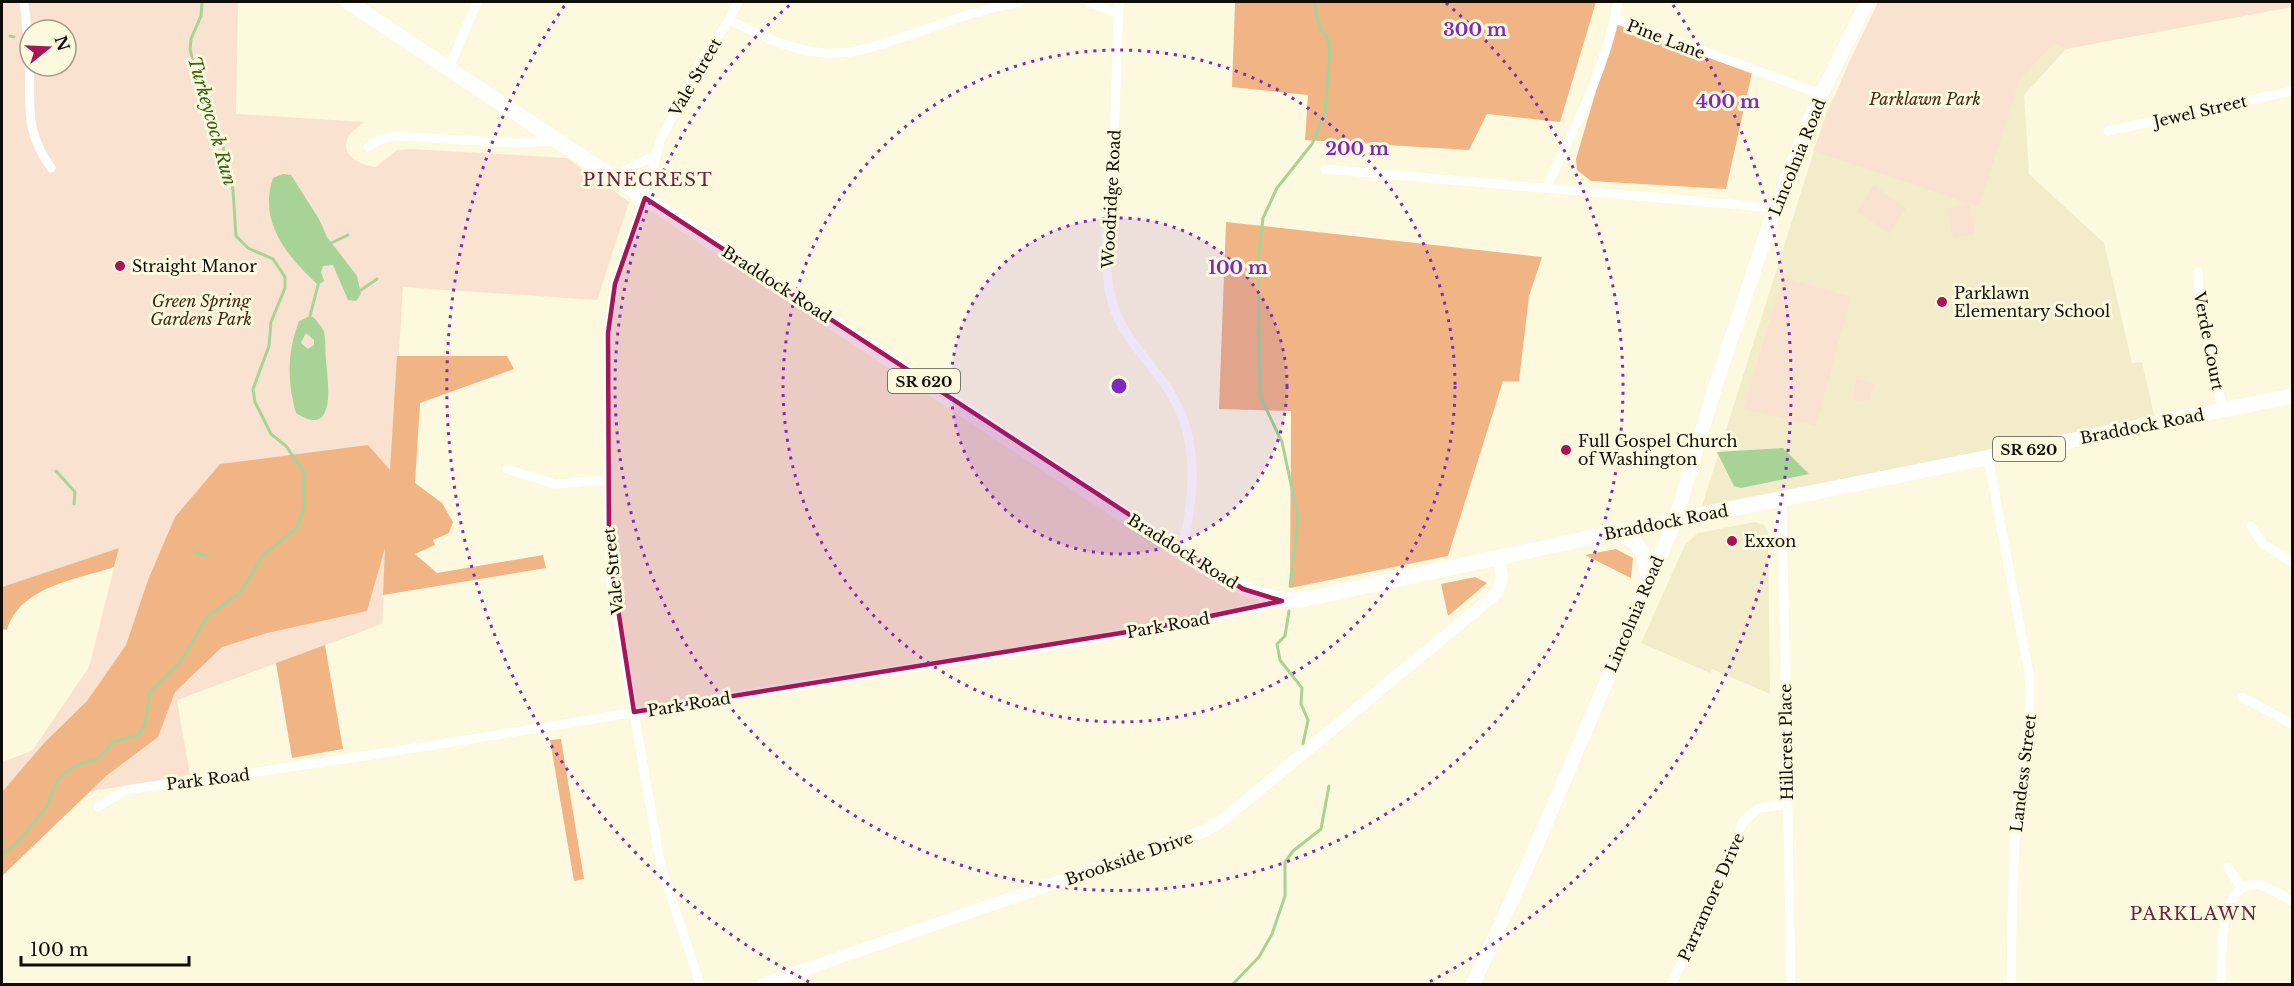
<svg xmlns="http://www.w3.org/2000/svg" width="2294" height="986" viewBox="0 0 2294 986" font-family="'Libre Baskerville',serif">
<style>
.built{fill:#f2eccb}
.green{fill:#f9e2d0;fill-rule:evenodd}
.forest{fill:#f1b585}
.water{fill:#a7d396;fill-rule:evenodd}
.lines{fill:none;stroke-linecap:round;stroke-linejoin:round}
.stream{stroke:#a7d396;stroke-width:3}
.minor{stroke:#fff;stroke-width:9}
.tertiary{stroke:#fff;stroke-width:12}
.secondary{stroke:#fff;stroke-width:14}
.primary{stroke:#fff;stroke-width:15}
.marked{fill:#a51557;fill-opacity:0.2;stroke:#a51557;stroke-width:4.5;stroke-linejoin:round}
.ring{fill:none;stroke:#7b2cbf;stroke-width:3;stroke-dasharray:3 6}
.poi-dot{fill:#a51557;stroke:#fdf9df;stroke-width:2}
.labels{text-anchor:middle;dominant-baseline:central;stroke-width:6;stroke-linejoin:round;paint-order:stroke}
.shield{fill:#fdf9df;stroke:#565446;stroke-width:1.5}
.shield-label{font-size:15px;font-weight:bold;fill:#0f0d05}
.street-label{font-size:16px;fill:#0f0d05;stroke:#fdf9df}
.park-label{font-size:16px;font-style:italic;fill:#3f2611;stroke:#fdf9df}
.poi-label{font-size:16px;fill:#0f0d05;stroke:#fdf9df;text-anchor:start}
.water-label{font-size:18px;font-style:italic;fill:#316615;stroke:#fdf9df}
.neighbourhood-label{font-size:18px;letter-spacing:1.5px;fill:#69253e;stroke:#fdf9df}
.centre{fill:#7b2cbf;stroke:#fdf9df;stroke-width:3}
.ring-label{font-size:18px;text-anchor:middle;font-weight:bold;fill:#7b2cbf;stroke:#fdf9df;stroke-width:6;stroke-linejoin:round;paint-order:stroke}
</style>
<rect width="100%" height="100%" fill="#fdf9df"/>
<path class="built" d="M1881 2H1980L2066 49 2024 95 2029 174 2104 243 2132 363 2142 362 2155 419 1702 506 1826 113Z
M1755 522 1764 525 1768 533 1770 694 1712 669 1710 673 1641 643 1685 545 1698 533Z"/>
<path class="green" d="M2 2H238L236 114 365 122C334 139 343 163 376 167L397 150 411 149 567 158 629 202 597 300 403 287 382 624 177 700 190 775 56 797 2 854V762L32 751 89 667 119 548 2 587ZM30 30H66V66H30Z
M1878 2H2292V7L2066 49 2054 43 2020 79 1979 207 1813 151 1846 69Z
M1874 185 1906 209 1889 234 1857 211Z
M1970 205 1975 232 1973 235 1953 238 1947 209Z
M1783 277 1851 297 1816 426 1743 409Z
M1856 379 1874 383 1870 400 1853 401Z"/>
<path class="forest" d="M1235 2H1596L1560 122 1487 114 1469 150 1305 140 1308 95 1232 87Z
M1618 16 1753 68 1726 189 1591 181 1577 170 1576 159Z
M1226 222 1542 257 1529 296 1519 381H1503L1448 556 1290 588 1291 411 1219 409Z
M397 356H507L514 369 420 403 415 483 442 503 453 522 449 533 433 540 435 545 415 554 437 573 543 555 546 568 383 595 385 548 367 611 267 633 222 647 175 692 158 737 106 776 2 876V792L45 742 87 701 126 645 148 580 175 517 220 464 368 445 390 470Z
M119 548 114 567C76 580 20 586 7 630L2 629V587Z
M1616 549 1633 558 1631 578 1585 555Z
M1475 577 1487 583 1448 616 1441 584Z
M325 645 343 749 292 758 276 663Z
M561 739 584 879 574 881 550 740Z"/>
<path class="water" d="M283 174 291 175 319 219 327 237 357 276 361 294 356 301 348 300 333 265 323 266 321 272 324 281 318 285C287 256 258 222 273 178Z
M308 317H313C317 321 322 327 324 332 326 341 325 352 326 361 328 383 337 440 296 413 287 381 287 353 299 321ZM306 333 314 340V345L308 349 301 343Z
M1783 448 1809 474 1741 488 1734 486 1717 452Z"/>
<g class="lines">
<path class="stream" d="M10 36 14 37
M331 243 348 235
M361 290 377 279
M310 316 318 285
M56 471 75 492 74 504
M194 552 206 556
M1290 586 1298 517 1282 442 1260 396 1258 261 1263 218 1277 188 1312 144 1325 113 1330 47 1326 35 1320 29 1314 2
M1289 611 1285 636 1277 644 1280 660 1302 688 1301 704 1308 720 1303 744
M2 854 17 843 47 806 57 781 65 773 77 765 99 758 113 742 139 735 145 723 150 692 181 661 207 617 241 592 263 555 296 529 304 507V472L286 446 271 434 255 402 253 389 269 346 271 322 285 288V277L273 259 248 248 236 236 233 190 225 154 212 111 194 67 190 49 191 39 201 16 202 2
M1233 984 1259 957 1272 934 1285 896V862L1293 851 1321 829 1329 786"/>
<path class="minor" d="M24 2C26 20 28 39 29 57 32 103 22 127 51 168
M1089 2 1119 14
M1119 2C1117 50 1116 99 1113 147 1109 195 1101 246 1110 293 1116 328 1143 354 1163 382 1201 432 1196 495 1181 552
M1615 19 1821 94
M729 20C758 34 791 51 825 53 857 55 888 42 918 32 952 20 985 8 1020 2
M449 68 477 2
M2108 131 2292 91
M368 147 383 138 396 136 513 143 555 141
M1325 169 1775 208
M613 176 656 155
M1546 188C1575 128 1606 68 1618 2
M2198 272 2199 304 2223 410
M1988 458 2029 674C2033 726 2019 773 2016 824 2012 877 2012 931 2011 984
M507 469 555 484 607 480
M1782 499 1791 984
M2251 526 2263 544 2292 562
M2242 697 2292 724
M98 807 125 790 139 788C348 761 556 725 764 691 936 663 1110 641 1279 602
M2228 867 2241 888
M700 984 661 867 611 581 608 523V333L615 284 645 198 660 141 700 63 726 25 738 2
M1672 984 1743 822 1759 808 1788 804
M2221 984C2222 959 2217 879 2258 885 2270 887 2282 896 2292 901"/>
<path class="tertiary" d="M763 984 1202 832 1220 822 1497 593 1502 578 1499 557"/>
<path class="secondary" d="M1473 984 1530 860 1675 521 1717 381 1775 208 1815 107 1867 2"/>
<path class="primary" d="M348 2 1190 559C1226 579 1258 602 1301 600L1598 536 2292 396
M1613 535C1641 534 1647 560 1648 583"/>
</g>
<path class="marked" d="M645 198 1243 589 1282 601 1158 627 634 712 609 551 608 333 615 284Z"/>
<circle cx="1119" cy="386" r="168" fill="#7b2cbf" fill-opacity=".12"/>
<g class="ring">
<circle cx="1119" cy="386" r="168"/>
<circle cx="1119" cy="386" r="336"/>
<path d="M1446 3A504 504 0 1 1 792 3"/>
<path d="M809 982A672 672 0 0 1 565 5M1673 5A672 672 0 0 1 1429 982"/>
</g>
<g class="poi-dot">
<circle cx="120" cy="266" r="6"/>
<circle cx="1942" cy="302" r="6"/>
<circle cx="1566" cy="450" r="6"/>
<circle cx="1732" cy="541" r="6"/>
</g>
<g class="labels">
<g class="shield">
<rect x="888" y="369" width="72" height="24" rx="4.5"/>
<rect x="1993" y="437" width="72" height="24" rx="4.5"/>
</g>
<g class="shield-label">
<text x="924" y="381">SR 620</text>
<text x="2029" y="449">SR 620</text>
</g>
<g class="street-label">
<text transform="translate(1666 39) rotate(21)">Pine Lane</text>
<text transform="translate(695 77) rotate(-60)">Vale Street</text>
<text transform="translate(2200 111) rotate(-13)">Jewel Street</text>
<text transform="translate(1797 157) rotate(-68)">Lincolnia Road</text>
<text transform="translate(1111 199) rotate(-87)">Woodridge Road</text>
<text transform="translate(777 284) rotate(33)">Braddock Road</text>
<text transform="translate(2209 341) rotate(79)">Verde Court</text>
<text transform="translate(2142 426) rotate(-11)">Braddock Road</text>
<text transform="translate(1666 522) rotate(-11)">Braddock Road</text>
<text transform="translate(1183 551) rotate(32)">Braddock Road</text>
<text transform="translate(613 571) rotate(-96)">Vale Street</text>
<text transform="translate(1634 614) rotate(-67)">Lincolnia Road</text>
<text transform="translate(1168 625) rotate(-10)">Park Road</text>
<text transform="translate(689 704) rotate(-9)">Park Road</text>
<text transform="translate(1786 742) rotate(-91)">Hillcrest Place</text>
<text transform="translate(2023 773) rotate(-83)">Landess Street</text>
<text transform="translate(208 779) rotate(-7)">Park Road</text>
<text transform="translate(1129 858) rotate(-19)">Brookside Drive</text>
<text transform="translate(1711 897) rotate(-66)">Parramore Drive</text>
</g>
<g class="park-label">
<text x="1925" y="99">Parklawn Park</text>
<text x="201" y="301">Green Spring<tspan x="201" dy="18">Gardens Park</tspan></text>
</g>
<g class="poi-label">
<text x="132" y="266">Straight Manor</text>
<text x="1954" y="293">Parklawn<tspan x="1954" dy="18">Elementary School</tspan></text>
<text x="1578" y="441">Full Gospel Church<tspan x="1578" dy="18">of Washington</tspan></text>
<text x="1744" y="541">Exxon</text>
</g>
<g class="water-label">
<text transform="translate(212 121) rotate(74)">Turkeycock Run</text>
</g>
<g class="neighbourhood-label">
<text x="648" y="180">PINECREST</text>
<text x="2194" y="914">PARKLAWN</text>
</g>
</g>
<circle cx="1119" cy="386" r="9" class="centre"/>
<g class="ring-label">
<text x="1475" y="36">300 m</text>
<text x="1728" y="108">400 m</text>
<text x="1357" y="155">200 m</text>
<text x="1238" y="274">100 m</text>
</g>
<rect width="2294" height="986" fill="none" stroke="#0f0d05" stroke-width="6"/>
<g transform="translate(48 48) rotate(72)"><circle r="28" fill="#fdf9df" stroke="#9e9b88" stroke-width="1.5"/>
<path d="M0-4.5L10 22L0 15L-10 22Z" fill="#a51557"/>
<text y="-9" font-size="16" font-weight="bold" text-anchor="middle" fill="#0f0d05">N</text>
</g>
<path d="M21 956v9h168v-9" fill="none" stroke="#0f0d05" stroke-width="3"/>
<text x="30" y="956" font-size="18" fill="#0f0d05" stroke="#fdf9df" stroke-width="4.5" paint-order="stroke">100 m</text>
</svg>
